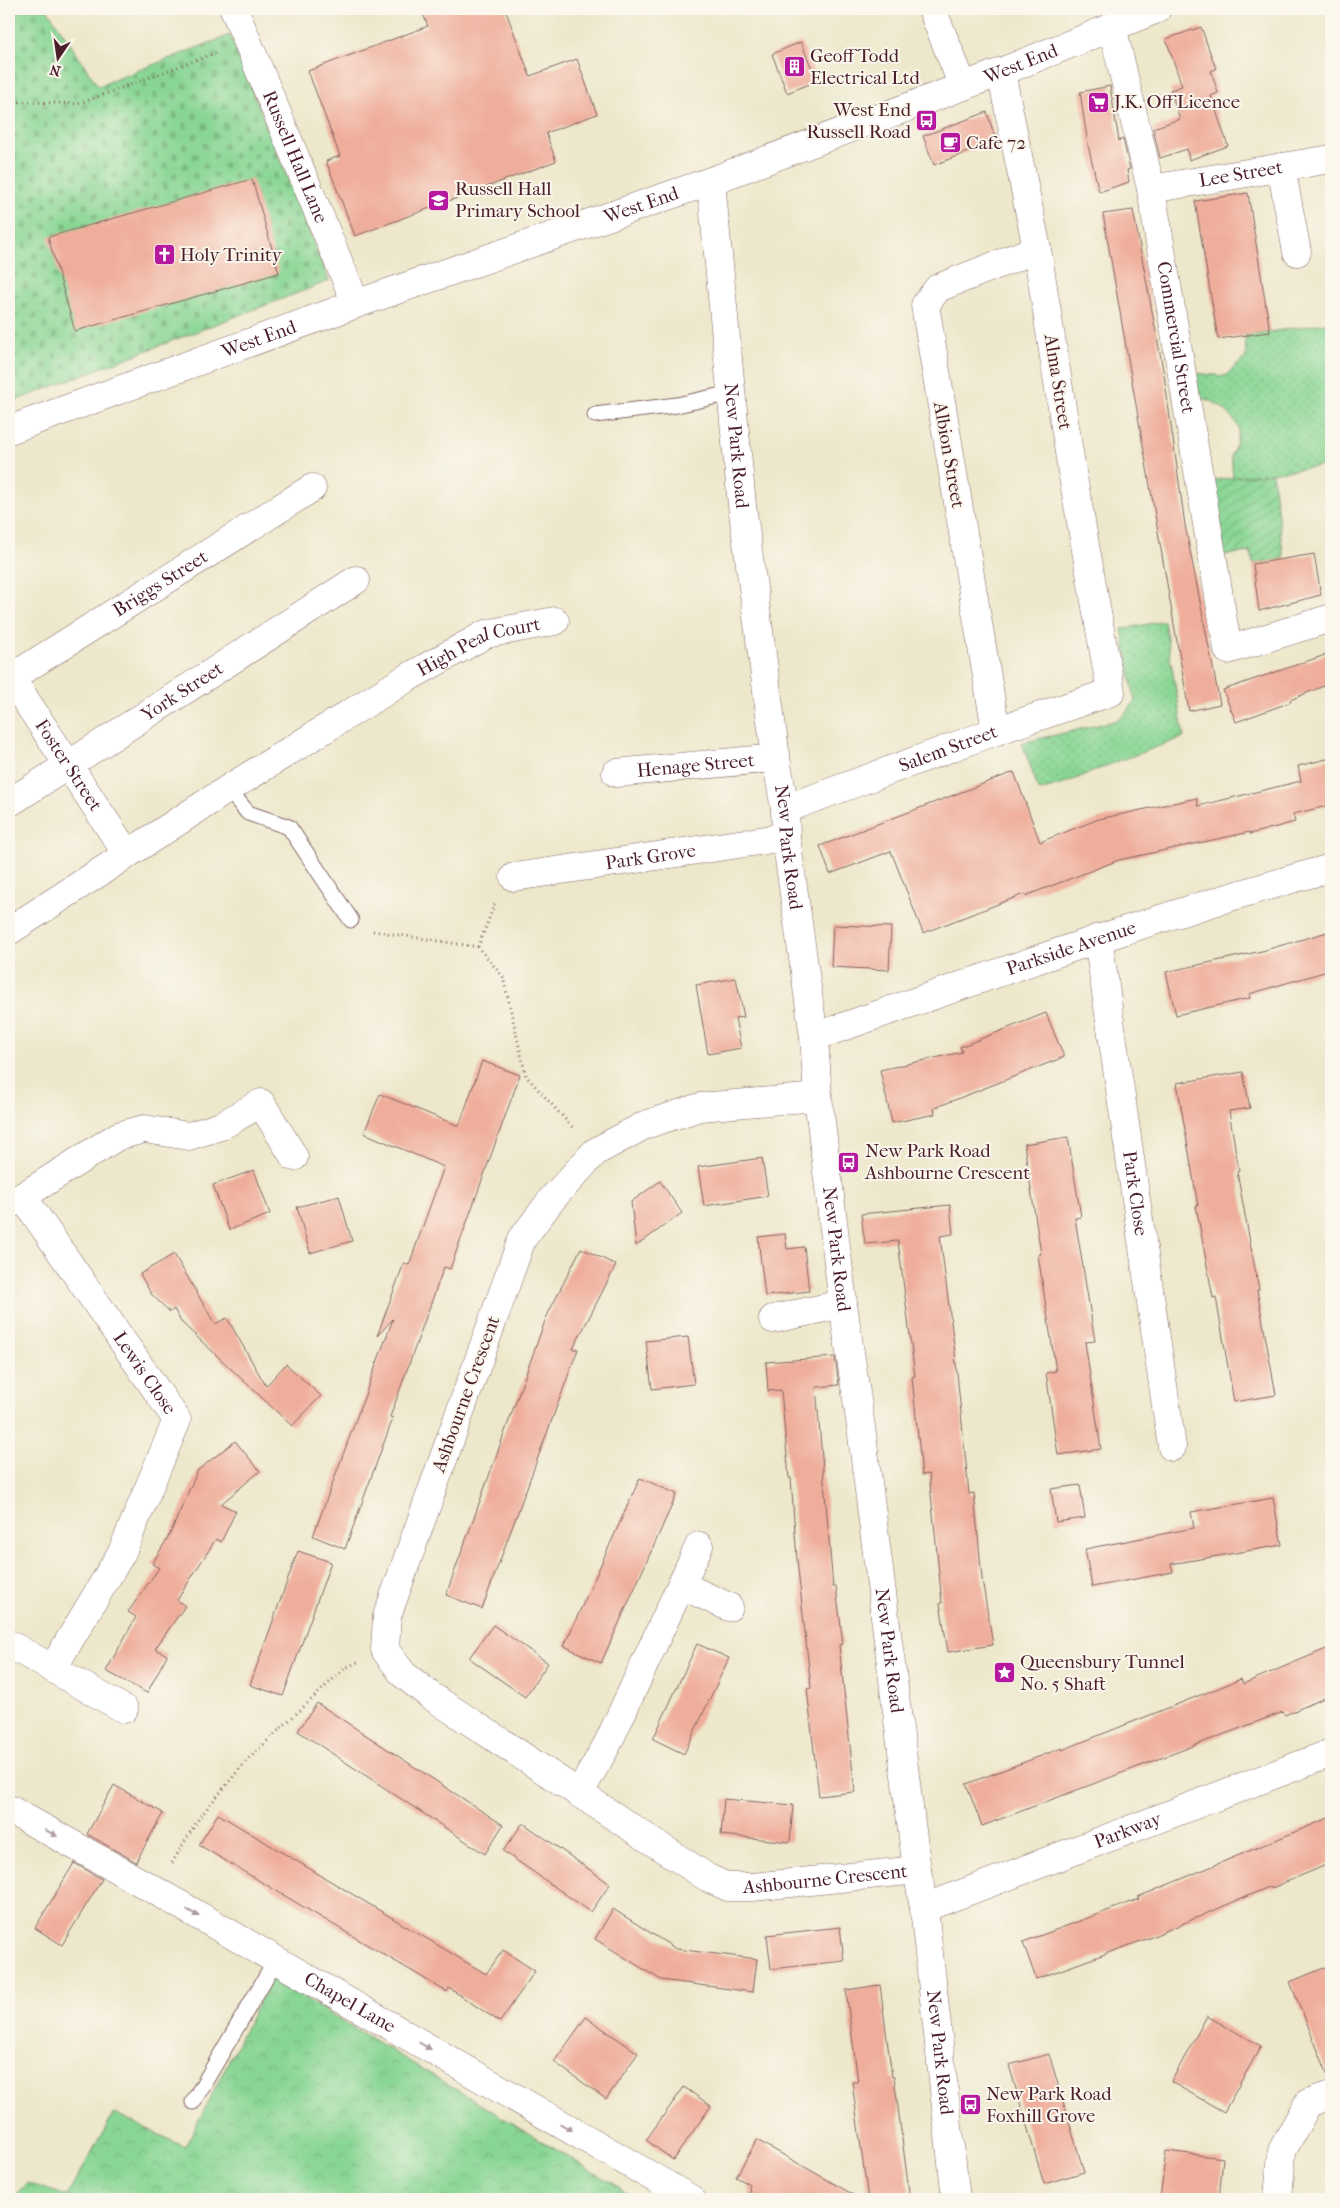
<svg xmlns="http://www.w3.org/2000/svg" width="1340" height="2208" viewBox="0 0 1340 2208" font-family="'IM FELL French Canon',serif">
<style>
.grass{fill:url(#grass-dots);stroke:#6a7a60}
.cemetery{fill:url(#cemetery-stones);stroke:#6a7a60}
.park{fill:url(#park-crowns);stroke:#6a7a60}
.garden{fill:url(#garden-furrows);stroke:#6a7a60}
.building{fill:#efae9b}
.lines{fill:none;stroke-linecap:round;stroke-linejoin:round}
.service-casing{stroke:#836563;stroke-width:17}
.minor-casing{stroke:#836563;stroke-width:29}
.primary-casing{stroke:#836563;stroke-width:29}
.path{stroke:#836563;stroke-width:3;stroke-dasharray:1 4;stroke-linecap:butt}
.service{stroke:#fff;stroke-width:15}
.minor{stroke:#fff;stroke-width:28}
.primary{stroke:#fff;stroke-width:28}
.oneway{fill:#ae9aa0}
.labels{text-anchor:middle;dominant-baseline:central;stroke-width:4;stroke-linejoin:round;paint-order:stroke}
.poi-label{font-size:19px;fill:#4a1f2b;stroke:#fbf7ec;text-anchor:start}
.street-label{font-size:19px;fill:#4a1f2b;stroke:#fbf7ec}
</style>
<defs>
<pattern id="grass-dots" width="8" height="8" patternUnits="userSpaceOnUse" patternTransform="scale(1.25)"><rect width="8" height="8" fill="#89d694"/><path d="M2 2h.1M6 6h.1" fill="none" stroke="#78b780" stroke-width="1.8" stroke-linecap="round"/></pattern>
<pattern id="cemetery-stones" width="16" height="16" patternUnits="userSpaceOnUse" patternTransform="scale(1.25)"><rect width="16" height="16" fill="#89d694"/><path d="M2 7V4a2 2 0 0 1 4 0v3zM10 15v-3a2 2 0 0 1 4 0v3z" fill="#78b780"/></pattern>
<pattern id="park-crowns" width="20" height="18" patternUnits="userSpaceOnUse" patternTransform="scale(1.25)"><rect width="20" height="18" fill="#89d694"/><path d="M2 6a3 3 0 1 1 6 0M12 15a3 3 0 1 1 6 0" fill="none" stroke="#78b780"/></pattern>
<pattern id="garden-furrows" width="10" height="10" patternUnits="userSpaceOnUse" patternTransform="scale(1.25)"><rect width="10" height="10" fill="#89d694"/><path d="M-1 1l2-2M0 10L10 0M9 11l2-2" fill="none" stroke="#78b780"/></pattern>
</defs>
<rect width="100%" height="100%" fill="#fbf7ec"/>
<filter id="ink" filterUnits="userSpaceOnUse"><feTurbulence type="fractalNoise" baseFrequency=".02" numOctaves="2"/><feDisplacementMap in="SourceGraphic" scale="10" xChannelSelector="R" yChannelSelector="G"/><feConvolveMatrix kernelMatrix="1 2 1 2 8 2 1 2 1" color-interpolation-filters="sRGB"/></filter>
<filter id="wash" filterUnits="userSpaceOnUse"><feTurbulence type="fractalNoise" baseFrequency=".0096" numOctaves="4" result="noise"/><feDisplacementMap in="SourceGraphic" scale="20" xChannelSelector="R" yChannelSelector="G"/><feGaussianBlur stdDeviation="1.12" result="paint"/><feColorMatrix in="noise" values="0 0 0 0 0 0 0 0 0 0 0 0 0 0 0 0 0 1.4 0 .05"/><feComposite in="paint" operator="in"/></filter>
<g filter="url(#wash)">
<rect width="100%" height="100%" fill="#ede7cb"/>
<path class="grass" d="M1331 322V469L1330 465 1233 478 1231 454 1236 444 1239 428C1229 411 1219 402 1200 398L1192 373 1225 376 1246 357 1245 336Z
M1164 621 1184 737 1111 764 1061 785 1039 791 1022 743 1114 721 1122 717 1135 702 1122 629Z"/>
<path class="cemetery" d="M9 9H47L98 86 230 35 329 281 9 403Z"/>
<path class="park" d="M271 1978 638 2199H12L28 2183 67 2196 114 2113 185 2147Z"/>
<path class="garden" d="M1272 473 1284 559 1253 564 1251 552 1223 555 1213 480Z"/>
<g id="blocks">
<path class="building" d="M421 9H505L530 76 577 59 597 114 546 133 556 161 355 236 326 161 340 156 308 71 428 26Z
M1201 27 1216 69 1211 71 1218 93 1211 96 1228 146 1189 160 1187 149 1160 158 1153 128 1180 119 1170 90 1182 86 1166 39Z
M801 42 817 81 787 93 772 54Z
M1110 86 1119 141 1123 139 1130 169 1127 170 1129 182 1099 192 1088 145 1080 92Z
M987 112 996 141 934 165 923 136Z
M252 179 279 273 75 331 48 237Z
M1248 193 1270 332 1218 339 1195 201Z
M1133 210 1164 375 1185 525 1220 704 1189 711 1103 214Z
M1314 554 1321 595 1259 611 1253 564Z
M1331 653V683L1290 700 1291 702 1236 722 1223 690Z
M1331 758V805L1293 814 1295 822 1250 834V832L1119 860 1025 896 1024 894 923 933 891 851 830 874 820 846 1014 772 1040 842 1099 819 1197 798 1198 806 1301 781 1298 766Z
M833 925 891 927 889 970 831 967Z
M1331 931V970L1249 994 1250 998 1176 1015 1166 972 1262 951Z
M736 978 744 1017 735 1018 741 1048 708 1054 696 985Z
M1046 1013 1064 1057 934 1108 935 1114 892 1123 880 1070 962 1052 960 1047Z
M482 1061 520 1075 450 1269 444 1267 390 1417 393 1418 345 1549 313 1536 393 1319 377 1336 404 1263 409 1265 444 1167 364 1133 380 1094 459 1126Z
M1243 1072 1250 1108 1229 1111 1239 1171 1237 1172 1259 1290H1257L1276 1395 1234 1402 1216 1297 1213 1298 1196 1206H1198L1177 1083Z
M1068 1137 1081 1217 1075 1218 1095 1341 1085 1342 1101 1449 1058 1455 1046 1373 1056 1371 1038 1255 1041 1254 1024 1144Z
M762 1158 768 1196 704 1206 698 1167Z
M254 1170 270 1214 229 1230 213 1185Z
M660 1181 682 1213 636 1246 631 1202Z
M339 1196 352 1241 310 1253 297 1207Z
M950 1205 953 1234 940 1236 955 1353 969 1494 974 1493 982 1579 993 1645 948 1652 940 1603H942L929 1474 922 1475 912 1377 915 1376 898 1241 865 1244 861 1214Z
M785 1234 787 1249 804 1247 809 1291 765 1296 758 1237Z
M581 1248 616 1265 573 1349H578L482 1609 446 1595 546 1318Z
M174 1254 215 1324 227 1318 266 1386 286 1364 321 1396 292 1426 181 1322 174 1309 170 1312 151 1294 140 1274Z
M688 1337 694 1384 652 1389 646 1341Z
M835 1357 839 1385 816 1387 833 1587H836L843 1644 839 1645 855 1792 819 1796 807 1689 811 1688 797 1560 791 1478H789L781 1390 768 1391 766 1362Z
M235 1441 260 1471 221 1504 236 1511 221 1542 216 1539 177 1600 185 1606 155 1649 167 1655 147 1693 106 1671 136 1617 128 1612 159 1568 152 1564 170 1534 198 1470Z
M640 1478 677 1494 601 1663 564 1646Z
M1080 1485 1085 1518 1056 1522 1051 1489Z
M1273 1498 1282 1545 1171 1564 1173 1572 1092 1587 1085 1549 1194 1528 1191 1512Z
M298 1551 331 1562 283 1696 250 1685Z
M493 1625 548 1663 525 1697 469 1658Z
M697 1644 729 1658 684 1754 653 1739Z
M1331 1647V1695L1285 1715 1283 1712 982 1826 966 1784 1062 1748V1750L1241 1679 1243 1684Z
M317 1703 503 1825 485 1854 298 1731Z
M114 1785 163 1813 136 1862 87 1834Z
M724 1799 793 1805 790 1842 721 1835Z
M218 1814 486 1974 503 1950 535 1971 500 2022 449 1988 447 1992 199 1845Z
M1331 1817V1863L1272 1888 1271 1886 1149 1938 1036 1979 1023 1942 1139 1899 1138 1897Z
M523 1823 610 1884 591 1912 503 1851Z
M74 1863 102 1879 62 1945 35 1928Z
M613 1909 676 1949 757 1959 753 1992 661 1980 595 1939Z
M840 1927 844 1961 771 1969 767 1935Z
M1331 1965V2080H1330L1290 1982Z
M880 1985 892 2077H894L910 2199H868L852 2082H858L846 1990Z
M1207 2016 1261 2046 1224 2112 1171 2082Z
M586 2017 638 2053 606 2099 554 2062Z
M1049 2054 1084 2172 1044 2184 1009 2065Z
M684 2087 711 2106 673 2160 646 2140Z
M757 2140 861 2199H750L749 2184 736 2177Z
M1166 2151 1223 2158 1219 2199H1160Z"/>
</g>
</g>
<g filter="url(#ink)">
<use href="#blocks" fill-opacity="0" stroke="#836563" stroke-width="1"/>
<g class="lines">
<defs>
<path id="service" d="M595 415 677 405 731 393
M228 789 248 813 289 827 351 920
M193 2102 276 1960"/>
<g id="minor">
<path id="s1" d="M234 9 356 304"/>
<path d="M932 9 963 86"/>
<path id="s2" d="M1112 26 1151 189 1228 650 1331 618"/>
<path d="M1281 167 1297 252"/>
<path id="s3" d="M711 181 742 505 776 758 785 809 786 837 814 1037 818 1097 843 1304 861 1427 917 1870 924 1908 956 2199"/>
<path id="s4" d="M1151 189 1331 159"/>
<path id="s5" d="M9 675 127 854"/>
<path id="s6" d="M9 679 312 488"/>
<path d="M996 731 925 305 938 288 1037 249"/>
<path id="s7" d="M616 773 776 758"/>
<path id="s8" d="M9 803 356 580"/>
<path id="s9" d="M785 809 996 731 1111 692 1072 471 1037 249 1001 72"/>
<path id="s10" d="M514 877 786 837"/>
<path id="s11" d="M9 931 228 789 407 678 486 634 555 621"/>
<path id="s12" d="M1098 938 1172 1447"/>
<path id="s13" d="M814 1037C986 977 1156 916 1331 868"/>
<path id="s14" d="M818 1097 700 1107 645 1125 595 1152 552 1199 522 1239 387 1616 385 1650 403 1674 431 1696 708 1878 728 1887H753L917 1870"/>
<path id="s15" d="M23 1197 177 1420 122 1552 53 1668"/>
<path d="M9 1205 118 1136 144 1129 189 1136 221 1126 261 1103 294 1157"/>
<path d="M773 1319 843 1304"/>
<path d="M681 1585 729 1607"/>
<path d="M9 1644 124 1709"/>
<path d="M579 1794 607 1745 699 1546"/>
<path id="s16" d="M9 1809 156 1891 691 2199"/>
<path id="s17" d="M924 1908 1331 1753"/>
<path d="M1278 2199 1282 2151 1308 2103 1331 2095"/>
</g>
<g id="primary">
<path id="s18" d="M9 430 356 304 711 181 1001 72 1157 9"/>
</g>
</defs>
<use href="#service" class="service-casing"/>
<use href="#minor" class="minor-casing"/>
<use href="#primary" class="primary-casing"/>
<path class="path" d="M9 101 78 104 218 52
M373 931 478 947 503 977 526 1076 574 1129
M478 947 495 903
M172 1863 199 1818 247 1760 345 1668 358 1662"/>
<use href="#service" class="service"/>
<use href="#minor" class="minor"/>
<use href="#primary" class="primary"/>
</g>
<defs><path id="oneway-solid" d="M-6-.8H1V-3.2L6.5 0L1 3.2V.8H-6Z" transform="scale(1.25)"/></defs>
<g class="oneway">
<use href="#oneway-solid" transform="translate(51 1833) rotate(29)"/>
<use href="#oneway-solid" transform="translate(193 1913) rotate(30)"/>
<use href="#oneway-solid" transform="translate(425 2046) rotate(30)"/>
<use href="#oneway-solid" transform="translate(566 2127) rotate(30)"/>
</g>
</g>
<defs>
<symbol id="building-square" viewBox="-11 -11 22 22"><rect x="-9" y="-9" width="18" height="18" rx="4" fill="#b5179e" stroke="#fbf7ec"/><path d="M-4-6H4V6H1V3H-1V6H-4ZM-2.5-4.3h1.7v1.8h-1.7ZM.8-4.3h1.7v1.8H.8ZM-2.5-1h1.7V.8h-1.7ZM.8-1h1.7V.8H.8Z" fill="#fff"/></symbol>
<symbol id="supermarket-square" viewBox="-11 -11 22 22"><rect x="-9" y="-9" width="18" height="18" rx="4" fill="#b5179e" stroke="#fbf7ec"/><path d="M-6-5.5h2.5l.6 2H6L4.5 2H-2.5L-4.4-4H-6ZM-1.5 3.2a1.3 1.3 0 1 0 .1 0ZM3 3.2a1.3 1.3 0 1 0 .1 0Z" fill="#fff"/></symbol>
<symbol id="bus-square" viewBox="-11 -11 22 22"><rect x="-9" y="-9" width="18" height="18" rx="4" fill="#b5179e" stroke="#fbf7ec"/><path d="M-5-6H5V4H4V6H2V4H-2V6H-4V4H-5ZM-3.5-4V0h7V-4ZM-3.5 1.2v1.5H-2V1.2ZM2 1.2v1.5H3.5V1.2Z" fill="#fff"/></symbol>
<symbol id="cafe-square" viewBox="-11 -11 22 22"><rect x="-9" y="-9" width="18" height="18" rx="4" fill="#b5179e" stroke="#fbf7ec"/><path d="M-5.5-4.5H6V0H3Q3 3.5 0 3.5H-2.5Q-5.5 3.5-5.5 0ZM3-3.2v2h1.7v-2ZM-6 4.5H4V6H-6Z" fill="#fff"/></symbol>
<symbol id="school-square" viewBox="-11 -11 22 22"><rect x="-9" y="-9" width="18" height="18" rx="4" fill="#b5179e" stroke="#fbf7ec"/><path d="M0-5L7-2L0 1L-7-2ZM-4 1L0 2.5L4 1V4Q0 6-4 4Z" fill="#fff"/></symbol>
<symbol id="church-square" viewBox="-11 -11 22 22"><rect x="-9" y="-9" width="18" height="18" rx="4" fill="#b5179e" stroke="#fbf7ec"/><path d="M-1.2-6h2.4v3.5h3.3v2.4h-3.3V6h-2.4V-.1h-3.3v-2.4h3.3Z" fill="#fff"/></symbol>
<symbol id="sight-square" viewBox="-11 -11 22 22"><rect x="-9" y="-9" width="18" height="18" rx="4" fill="#b5179e" stroke="#fbf7ec"/><path d="M0-6L1.8-2.2L6-1.7L2.9 1.2L3.7 5.4L0 3.3L-3.7 5.4L-2.9 1.2L-6-1.7L-1.8-2.2Z" fill="#fff"/></symbol>
</defs>
<g fill-rule="evenodd">
<use href="#building-square" x="782" y="54" width="25" height="25"/>
<use href="#supermarket-square" x="1086" y="90" width="25" height="25"/>
<use href="#bus-square" x="914" y="108" width="25" height="25"/>
<use href="#cafe-square" x="938" y="130" width="25" height="25"/>
<use href="#school-square" x="426" y="188" width="25" height="25"/>
<use href="#church-square" x="152" y="242" width="25" height="25"/>
<use href="#bus-square" x="836" y="1150" width="25" height="25"/>
<use href="#sight-square" x="992" y="1660" width="25" height="25"/>
<use href="#bus-square" x="958" y="2092" width="25" height="25"/>
</g>
<g class="labels">
<g class="poi-label">
<text x="810" y="56">Geoff Todd<tspan x="810" dy="22">Electrical Ltd</tspan></text>
<text x="1114" y="102">J.K. Off Licence</text>
<text x="911" y="110" text-anchor="end">West End<tspan x="911" dy="22">Russell Road</tspan></text>
<text x="966" y="143">Cafe 72</text>
<text x="455" y="189">Russell Hall<tspan x="455" dy="22">Primary School</tspan></text>
<text x="180" y="255">Holy Trinity</text>
<text x="865" y="1151">New Park Road<tspan x="865" dy="22">Ashbourne Crescent</tspan></text>
<text x="1020" y="1662">Queensbury Tunnel<tspan x="1020" dy="22">No. 5 Shaft</tspan></text>
<text x="986" y="2094">New Park Road<tspan x="986" dy="22">Foxhill Grove</tspan></text>
</g>
<g class="street-label">
<text stroke="none"><textPath href="#s18" startOffset="1076">West End</textPath></text>
<text stroke="none"><textPath href="#s1" startOffset="160">Russell Hall Lane</textPath></text>
<text stroke="none"><textPath href="#s4" startOffset="91">Lee Street</textPath></text>
<text stroke="none"><textPath href="#s18" startOffset="671">West End</textPath></text>
<text stroke="none"><textPath href="#s2" startOffset="318">Commercial Street</textPath></text>
<text stroke="none"><textPath href="#s18" startOffset="266">West End</textPath></text>
<text transform="translate(1058 382) rotate(81)">Alma Street</text>
<text stroke="none"><textPath href="#s3" startOffset="266">New Park Road</textPath></text>
<text transform="translate(949 455) rotate(80)">Albion Street</text>
<text stroke="none"><textPath href="#s6" startOffset="179">Briggs Street</textPath></text>
<text stroke="none"><textPath href="#s11" startOffset="551">High Peal Court</textPath></text>
<text stroke="none"><textPath href="#s8" startOffset="206">York Street</textPath></text>
<text stroke="none"><textPath href="#s9" startOffset="174">Salem Street</textPath></text>
<text stroke="none"><textPath href="#s5" startOffset="108">Foster Street</textPath></text>
<text stroke="none"><textPath href="#s7" startOffset="80">Henage Street</textPath></text>
<text stroke="none"><textPath href="#s3" startOffset="671">New Park Road</textPath></text>
<text stroke="none"><textPath href="#s10" startOffset="138">Park Grove</textPath></text>
<text stroke="none"><textPath href="#s13" startOffset="272">Parkside Avenue</textPath></text>
<text stroke="none"><textPath href="#s12" startOffset="258">Park Close</textPath></text>
<text stroke="none"><textPath href="#s3" startOffset="1076">New Park Road</textPath></text>
<text stroke="none"><textPath href="#s15" startOffset="214">Lewis Close</textPath></text>
<text transform="translate(466 1394) rotate(-70)">Ashbourne Crescent</text>
<text stroke="none"><textPath href="#s3" startOffset="1481">New Park Road</textPath></text>
<text stroke="none"><textPath href="#s17" startOffset="218">Parkway</textPath></text>
<text stroke="none"><textPath href="#s14" startOffset="1298">Ashbourne Crescent</textPath></text>
<text stroke="none"><textPath href="#s16" startOffset="392">Chapel Lane</textPath></text>
<text stroke="none"><textPath href="#s3" startOffset="1886">New Park Road</textPath></text>
</g>
</g>
<rect width="1340" height="2208" fill="none" stroke="#fbf7ec" stroke-width="30"/>
<g transform="translate(58 58) rotate(193)" stroke="#fbf7ec" stroke-width="4" paint-order="stroke">
<path d="M0-4L9 19L0 12L-9 19Z" fill="#4a1f2b"/>
<text y="-8" font-size="14" font-weight="bold" text-anchor="middle" fill="#4a1f2b">N</text>
</g>
</svg>
